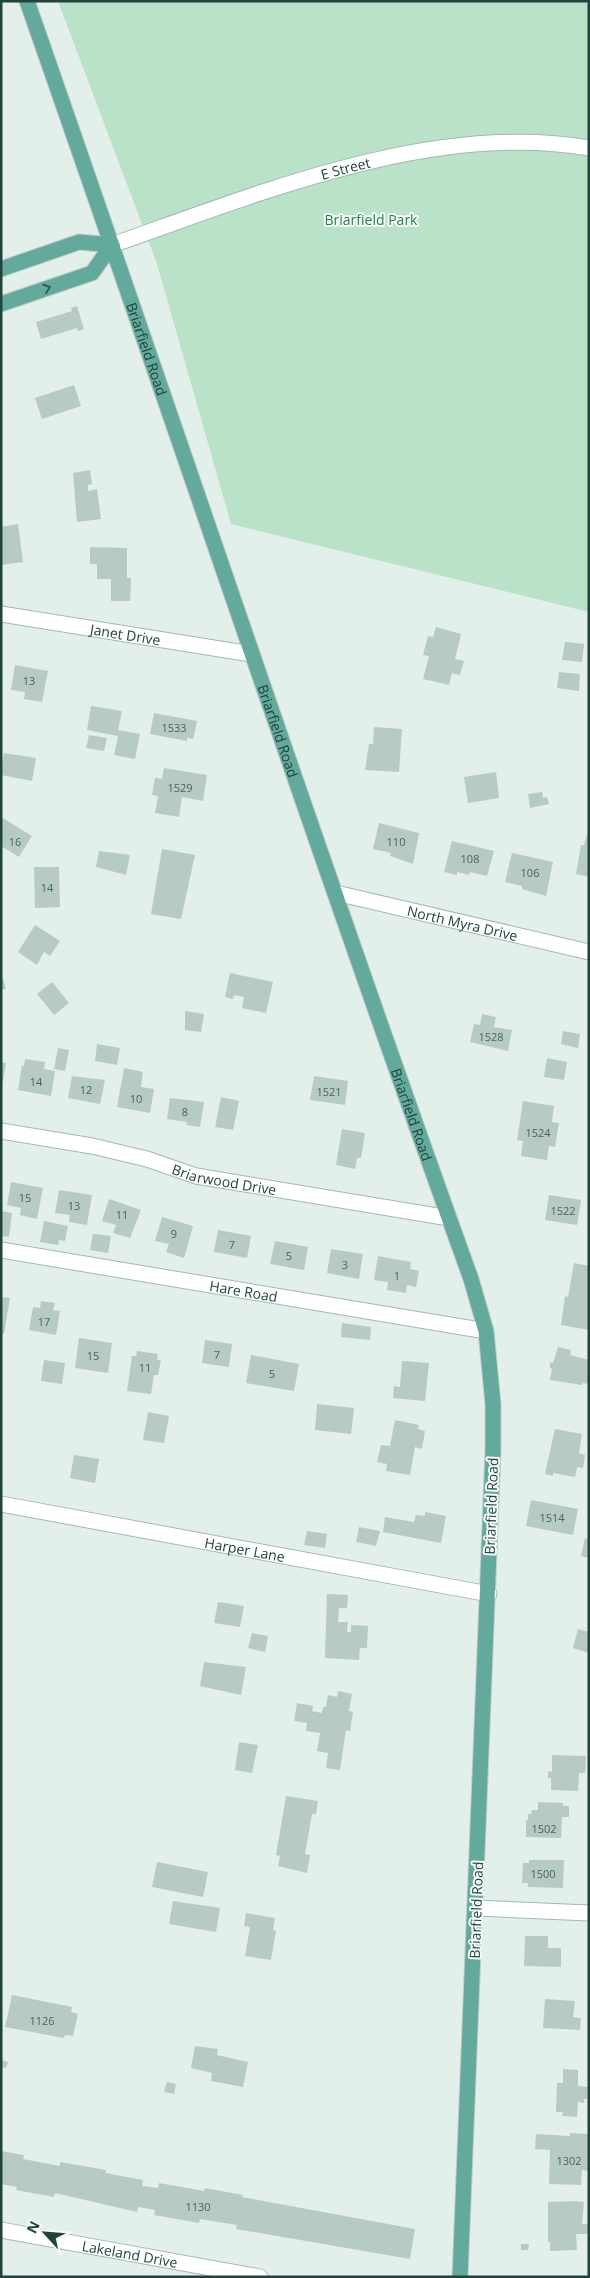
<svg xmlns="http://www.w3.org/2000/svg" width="590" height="2278" viewBox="0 0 590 2278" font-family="'Open Sans',sans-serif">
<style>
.green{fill:#bae2c8}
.building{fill:#b8cac4}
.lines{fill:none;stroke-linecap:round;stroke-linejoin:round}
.minor-casing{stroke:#a5b8b3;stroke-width:17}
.major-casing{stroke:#c1cac8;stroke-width:17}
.minor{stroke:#fff;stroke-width:15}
.major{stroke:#63aa9c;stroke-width:15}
.oneway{stroke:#315d54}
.labels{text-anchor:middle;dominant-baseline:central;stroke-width:4;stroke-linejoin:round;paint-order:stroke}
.number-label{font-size:11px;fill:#46655e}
.street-label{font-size:14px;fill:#20433c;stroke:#f5fbf8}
.park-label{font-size:14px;fill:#257f4e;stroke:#f5fbf8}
</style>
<rect width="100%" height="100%" fill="#e3efeb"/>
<path class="green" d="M58 1H589V612L231 524 157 264Z"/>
<path class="building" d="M77 306 84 329 78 331 77 328 41 339 36 322 72 311 71 308Z
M74 385 81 406 42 419 35 398Z
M90 470 92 484 88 485V491L97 489 101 519 77 522 73 473Z
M18 524 23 562 1 565V527Z
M90 547 127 548V578H131L130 601H111V579H97V564H90Z
M436 627 461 634 455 659 464 661 460 675 452 673 449 685 423 679 429 656 423 655 428 636 433 637Z
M565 642 584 644 582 662 562 660Z
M15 665 48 671 42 702 24 699 25 692 11 690Z
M559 672 580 674 579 691 557 688Z
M91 706 122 711 118 730 140 734 135 759 114 755 118 736 87 730Z
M154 713 197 721 193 739 187 738V741L150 734Z
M374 727 402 729 399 772 365 770 369 744H373Z
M89 735 107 738 104 751 86 748Z
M4 753 36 758 32 781 1 775Z
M164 768 207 775 203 801 182 797 179 817 155 813 158 796 152 795 155 778 162 779Z
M496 772 499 798 468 803 464 777Z
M542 792 543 798 547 797 549 804 530 808 528 794Z
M1 817 32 836 19 857 1 846Z
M379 823 419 833 413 864 390 856 391 853 373 849Z
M589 828V877L576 874 581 845H584Z
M452 841 494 851 487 876 470 872 469 875 457 872V875L444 872Z
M162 849 195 855 181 919 151 914Z
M99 851 130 855 126 875 96 867Z
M512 853 553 862 546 896 522 889V886L505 882Z
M34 867H59L60 907 35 908Z
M35 925 60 941 50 956 44 952 37 965 18 952Z
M1 973 6 989 1 990Z
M230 973 273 982 266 1013 242 1008 244 997 234 995 233 999 225 997Z
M52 982 69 1003 54 1015 37 994Z
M185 1011 204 1014 201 1032 185 1030Z
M482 1014 496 1017 494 1027 512 1030 508 1051 470 1042 474 1024 480 1025Z
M563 1031 580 1034 578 1048 561 1044Z
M97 1044 120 1048 117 1065 95 1061Z
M58 1048 69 1050 65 1071 54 1069Z
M547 1058 567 1062 564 1080 544 1077Z
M25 1059 45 1062 44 1069 55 1071 51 1096 18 1090 22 1065 24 1066Z
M1 1062 6 1063 2 1086H1Z
M124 1068 143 1072 141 1087 154 1089 150 1113 117 1107Z
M72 1076 105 1080 100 1104 68 1098Z
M314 1076 348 1081 345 1105 310 1100Z
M221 1097 239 1101 233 1130 215 1127Z
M170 1098 204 1102 200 1127 186 1125 187 1122 167 1119Z
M523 1101 554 1106 552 1122 559 1123 555 1147 549 1146 547 1160 521 1156 523 1141 517 1140Z
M342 1129 365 1133 361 1158H357L355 1169 336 1165Z
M11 1182 43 1188 37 1219 20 1215 21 1208 7 1205Z
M59 1190 92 1195 87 1225 69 1222 70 1215 55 1213Z
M549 1195 581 1200 577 1225 545 1220Z
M109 1199 141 1210 130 1238 113 1233 116 1225 102 1221Z
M1 1211 12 1213 9 1237 1 1236Z
M162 1217 193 1226 184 1258 166 1252 169 1244 155 1241Z
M44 1221 68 1226 65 1241 59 1240 58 1245 40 1242Z
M218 1230 251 1236 247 1258 214 1252Z
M93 1234 111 1236 108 1253 90 1250Z
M275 1241 308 1247 304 1270 270 1264Z
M331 1249 363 1254 359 1279 327 1273Z
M378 1256 411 1262 410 1269 419 1271 416 1287 407 1285 406 1293 387 1290 388 1282 374 1280Z
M574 1263 589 1266V1330L561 1325 565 1296 568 1297Z
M1 1297 10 1298 4 1334 1 1333Z
M41 1301 55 1303 53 1310 60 1311 56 1335 29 1330 33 1307 40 1308Z
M342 1323 371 1327 370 1340 341 1337Z
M79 1338 112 1343 108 1373 75 1368Z
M205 1340 232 1344 229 1367 202 1363Z
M558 1347 571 1350 570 1355 589 1360V1384L583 1383 582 1385 550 1380 552 1369 550 1368V1362L553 1363Z
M137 1351 158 1354 157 1360H161L158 1375H154L151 1394 127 1391 132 1356H136Z
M251 1355 299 1364 294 1391 246 1383Z
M44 1360 65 1363 62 1384 41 1381Z
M402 1361 429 1363 425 1401 393 1398 394 1386 400 1387Z
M317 1404 354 1408 351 1434 315 1430Z
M148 1412 169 1416 164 1443 143 1440Z
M395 1420 419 1425 418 1429 425 1431 422 1449 415 1447 410 1475 386 1471 387 1464 377 1462 381 1445 390 1446Z
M555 1429 582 1434 579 1453 585 1455 583 1468 577 1467 575 1477 553 1473V1476L545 1474Z
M74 1455 99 1459 95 1483 70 1478Z
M531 1500 578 1509 573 1535 526 1526Z
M425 1512 446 1516 441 1543 383 1532 385 1517 414 1522 416 1515 425 1516Z
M359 1527 380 1531 376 1546 356 1542Z
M307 1531 327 1534 325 1548 304 1545Z
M585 1538 589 1539V1558L581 1556Z
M327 1594 348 1595 347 1608H339L338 1622H348L347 1632H351V1625L368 1626 367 1648H360L359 1660 325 1658Z
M218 1602 244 1606 240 1627 214 1623Z
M578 1629 589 1632V1653L573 1648Z
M252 1633 268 1636 265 1652 248 1648Z
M204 1662 246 1667 241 1695 200 1686Z
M338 1691 352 1694 349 1711 353 1712 350 1731 346 1730 340 1770 326 1768 328 1753 317 1751 320 1733 306 1731 307 1723 294 1721 297 1703 313 1706 312 1711 322 1713 323 1707H326L328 1695 337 1697Z
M239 1742 258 1745 252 1773 235 1770Z
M552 1755 586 1756 585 1773H579L578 1791 551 1790V1778H548V1771L552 1772Z
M286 1796 318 1801 316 1814H312L305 1854 310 1855 307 1873 278 1866 280 1856 276 1855Z
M538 1802 563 1803V1806H569V1817H562L561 1838 526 1837V1820H528V1814H531L532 1810H538Z
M529 1860H564L563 1888 528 1887V1883H522L523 1863H529Z
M157 1862 208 1872 203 1897 152 1887Z
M173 1901 220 1908 216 1932 169 1924Z
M246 1913 275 1918 273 1930 276 1931 271 1960 245 1956 250 1927 244 1926Z
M525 1936H548V1948H561V1967L524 1966Z
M12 1995 72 2007 71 2012 78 2014 73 2036 65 2035 64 2038 5 2027Z
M545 1999 575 2001 573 2017 581 2018 580 2030 543 2028Z
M195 2046 218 2049 217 2055 248 2062 243 2087 211 2081 212 2073 191 2068Z
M1 2060 8 2062 6 2068 1 2067Z
M563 2069 578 2070V2086L588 2087 587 2099H584V2103L578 2102 577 2117 562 2116 563 2112H556L557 2083H563Z
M167 2082 176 2084 174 2094 164 2092Z
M570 2133 589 2134V2171L582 2170 581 2185 549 2184 550 2150 535 2149 536 2134 570 2136Z
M1 2151 24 2155 23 2159 60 2166V2162L106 2170V2173L143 2180 142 2186 158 2188 159 2183 204 2191 205 2188 243 2195 242 2197 415 2229 410 2259 236 2229 237 2225 200 2219 199 2223 154 2215 155 2210 138 2207 137 2212 55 2193 54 2197 16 2190 17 2187 1 2184Z
M575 2201 584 2202 582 2224H589V2234H576L577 2250 550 2251V2242H548V2202Z
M521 2244H529L528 2250H521Z"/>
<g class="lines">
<defs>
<g id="minor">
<path id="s1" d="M112 245C257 194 433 121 589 148"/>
<path id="s2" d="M1 614 251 654"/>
<path id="s3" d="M336 893 589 952"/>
<path id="s4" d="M1 1131 92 1146 147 1159 196 1176 449 1218"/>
<path id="s5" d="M1 1250 486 1331"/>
<path id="s6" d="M1 1504 489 1594"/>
<path d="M476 1908 589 1913"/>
<path id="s7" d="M1 2230 260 2277"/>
</g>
<g id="major">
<path id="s8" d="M27 1C176 427 318 854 471 1279L486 1331 493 1404V1451L460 2277"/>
<path d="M1 269 79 242 112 245"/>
<path d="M1 304 92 273 112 245"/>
</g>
</defs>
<use href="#minor" class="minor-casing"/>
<use href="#major" class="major-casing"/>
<use href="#minor" class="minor"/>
<use href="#major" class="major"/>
</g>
<defs><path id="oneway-chevron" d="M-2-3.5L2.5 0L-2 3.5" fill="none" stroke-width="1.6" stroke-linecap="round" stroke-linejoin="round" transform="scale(1.25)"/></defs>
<use class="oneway" href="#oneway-chevron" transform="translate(47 288) rotate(-19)"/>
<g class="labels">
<g class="number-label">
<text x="29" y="680">13</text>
<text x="174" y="727">1533</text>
<text x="180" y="787">1529</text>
<text x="15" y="841">16</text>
<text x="396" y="841">110</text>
<text x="470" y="858">108</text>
<text x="530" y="872">106</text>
<text x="47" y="887">14</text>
<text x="491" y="1036">1528</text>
<text x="36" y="1081">14</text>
<text x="86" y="1089">12</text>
<text x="329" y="1091">1521</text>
<text x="136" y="1098">10</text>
<text x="185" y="1111">8</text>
<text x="538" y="1132">1524</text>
<text x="25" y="1197">15</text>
<text x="74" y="1205">13</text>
<text x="563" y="1210">1522</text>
<text x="122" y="1214">11</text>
<text x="174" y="1233">9</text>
<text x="232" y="1244">7</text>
<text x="289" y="1255">5</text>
<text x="345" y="1264">3</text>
<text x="397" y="1275">1</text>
<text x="44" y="1321">17</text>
<text x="217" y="1354">7</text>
<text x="93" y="1355">15</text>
<text x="145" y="1367">11</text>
<text x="272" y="1373">5</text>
<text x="552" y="1517">1514</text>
<text x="544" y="1828">1502</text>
<text x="543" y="1873">1500</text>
<text x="42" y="2020">1126</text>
<text x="569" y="2160">1302</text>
<text x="198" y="2206">1130</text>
</g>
<g class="street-label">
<text stroke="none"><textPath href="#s1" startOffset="246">E Street</textPath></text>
<text stroke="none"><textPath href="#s8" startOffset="368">Briarfield Road</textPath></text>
<text stroke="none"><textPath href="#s2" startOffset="126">Janet Drive</textPath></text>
<text stroke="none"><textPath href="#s8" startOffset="772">Briarfield Road</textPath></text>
<text stroke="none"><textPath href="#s3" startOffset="130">North Myra Drive</textPath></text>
<text stroke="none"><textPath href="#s8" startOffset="1178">Briarfield Road</textPath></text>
<text stroke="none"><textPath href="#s4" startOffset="229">Briarwood Drive</textPath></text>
<text stroke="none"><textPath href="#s5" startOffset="246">Hare Road</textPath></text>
<text transform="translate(491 1506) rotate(-88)">Briarfield Road</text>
<text stroke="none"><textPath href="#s6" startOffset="248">Harper Lane</textPath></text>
<text transform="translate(476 1910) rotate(-88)">Briarfield Road</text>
<text stroke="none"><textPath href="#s7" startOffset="131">Lakeland Drive</textPath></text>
</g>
<g class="park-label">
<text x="371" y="219">Briarfield Park</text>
</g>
</g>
<rect width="590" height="2278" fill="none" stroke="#20433c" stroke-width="5"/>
<g transform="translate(45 2233) rotate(296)" stroke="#f5fbf8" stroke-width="4" paint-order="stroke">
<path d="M0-4L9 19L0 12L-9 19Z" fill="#20433c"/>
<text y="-8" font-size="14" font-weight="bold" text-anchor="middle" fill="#20433c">N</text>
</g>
</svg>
